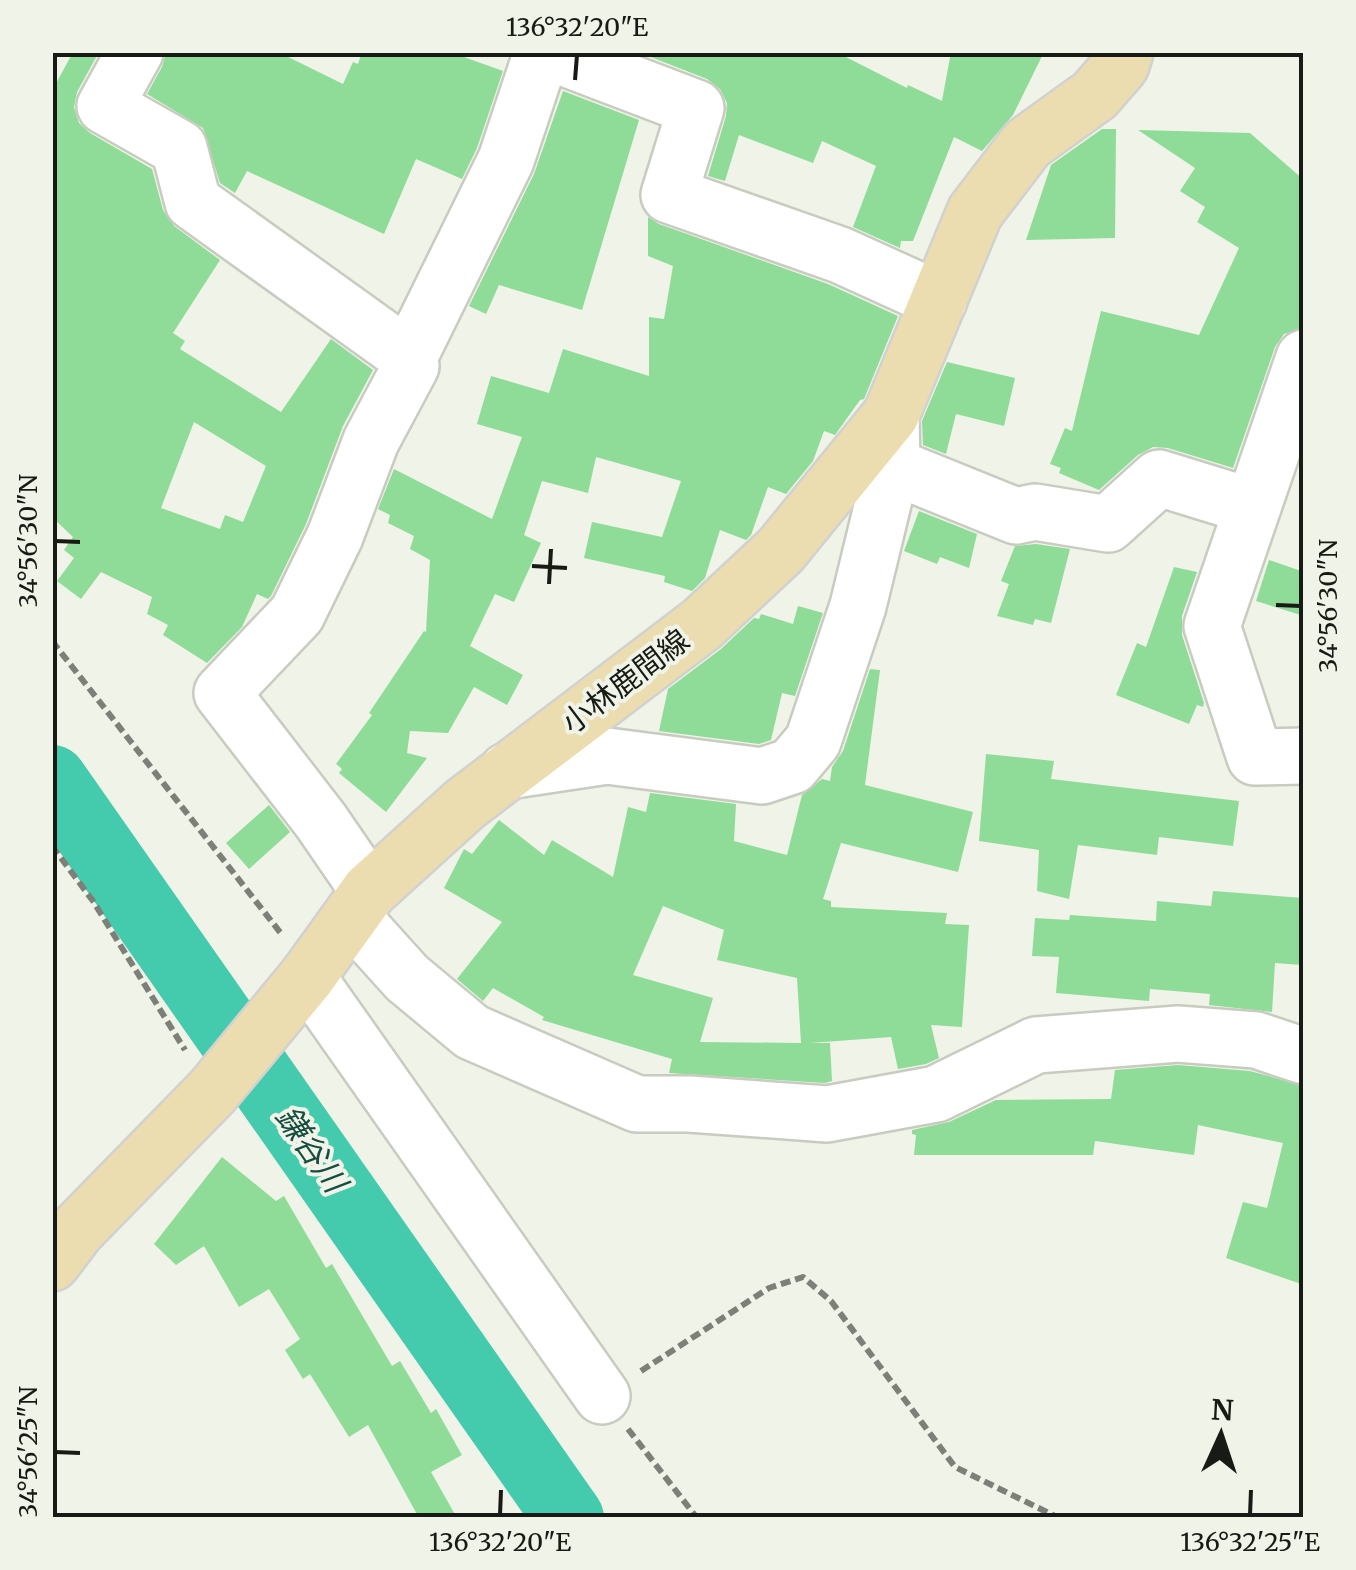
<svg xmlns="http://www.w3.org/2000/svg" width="1356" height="1570" viewBox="0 0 1356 1570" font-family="Merriweather,'Noto Sans JP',serif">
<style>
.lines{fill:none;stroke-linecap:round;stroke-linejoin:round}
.river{stroke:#44caac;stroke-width:70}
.building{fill:#8edc98;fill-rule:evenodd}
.minor-casing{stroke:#c8cbc0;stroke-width:60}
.major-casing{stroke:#d1d1d0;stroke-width:60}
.path{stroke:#7d8078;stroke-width:6;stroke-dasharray:10 5;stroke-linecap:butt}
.minor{stroke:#fff;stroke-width:55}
.major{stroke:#ebddb0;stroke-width:55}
.ticks{fill:none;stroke:#181a15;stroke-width:4}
.labels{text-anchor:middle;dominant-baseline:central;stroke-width:8;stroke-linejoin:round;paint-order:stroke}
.street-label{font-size:30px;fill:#181a15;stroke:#f0f3e7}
.water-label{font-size:32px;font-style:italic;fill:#164d41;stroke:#f0f3e7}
.neatline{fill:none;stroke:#181a15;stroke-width:4}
.ticks-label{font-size:25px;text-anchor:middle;fill:#181a15}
</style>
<rect width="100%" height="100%" fill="#f0f3e7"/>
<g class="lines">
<path class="river" d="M52 780 569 1518"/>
</g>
<path class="building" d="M73 52H99L77 92 74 107 79 123 90 133 152 169 163 210 174 226 220 260 173 333 185 341 180 349 281 412 331 339 373 370 343 426 306 524 271 596 268 599 257 594 242 627 207 663 163 635 168 625 147 614 152 597 101 572 81 599 57 581 74 558 64 550 73 537 52 517V91ZM194 422 266 466 243 522 225 515 220 529 161 508Z
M166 52H278L343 84 353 62 358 64 362 52H450L503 71 477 148 462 179 416 159 384 234 247 171 235 193 220 183 203 128 147 94 162 67Z
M638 52H836L907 88 908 85 942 101 951 52H1044L1013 115 982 151 954 137 913 241H901L900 248 853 227 876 166 822 141 813 163 739 135 725 181 708 176 726 116 727 103 720 89 707 79Z
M563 91 639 120 582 310 499 285 486 314 469 306 534 174Z
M1102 129H1116L1115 238 1026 240 1051 165Z
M1138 130 1250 133 1304 180V328L1284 334 1275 347 1233 468 1168 448 1153 447 1138 455 1099 490 1059 473 1061 468 1050 464 1065 428 1072 431 1101 311 1199 335 1239 248 1197 222 1205 207 1180 191 1195 168Z
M648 217 659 224 828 284 898 316 864 399 860 400 835 435 824 431 813 461 786 494 768 487 751 535 746 540 720 530 705 578 692 591 664 582 665 576 584 558 592 522 662 537 681 481 596 457 588 493 542 481 524 535 541 543 514 602 495 594 470 646 523 675 507 705 474 687 448 733 410 731 407 753 427 758 386 812 339 773 342 769 336 764 372 715 369 713 424 631 426 632 430 560 410 549 414 536 388 523 390 515 378 509 394 469 492 519 522 437 477 424 491 376 549 393 563 349 649 376V317L664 319 673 266 648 256Z
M947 362 1015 378 1004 426 956 414 946 454 923 445 922 421Z
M919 511 977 534 969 568 940 557 937 564 904 551Z
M1036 544 1070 549 1051 623 1035 619 1033 625 997 616 1009 584 1001 581 1015 546Z
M1269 560 1304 572V616L1256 601Z
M1174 567 1197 572 1182 616V635L1204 703 1203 707 1197 705 1189 724 1116 695 1137 643 1146 647Z
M798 606 823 613 795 696 782 693 771 740 759 744 659 731 668 689 721 649 754 618 759 619 761 614 793 624Z
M870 669 880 670 865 785 973 812 958 872 841 843 823 899 831 901V907L947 913 945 924 969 925 962 1027 931 1025 939 1058 926 1064 898 1069 891 1037 810 1043H830L832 1081 825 1083 669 1073 672 1059 542 1020 544 1017 493 988 483 1001 457 979 502 922 444 888 464 849 472 854 499 820 544 855 552 840 613 877 628 807 646 812 650 793 736 804 734 841 787 855 802 795 822 779 830 781 832 767 843 751ZM663 906 724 930 717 960 797 978 801 1043 700 1042 713 998 633 975Z
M986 754 1054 761 1051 779 1239 801 1233 846 1159 837 1157 855 1078 845 1069 899 1037 891 1039 850 979 841Z
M269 805 290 832 249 869 226 843Z
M1213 891 1304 898 1302 965 1275 963 1272 1012 1209 1005 1210 994 1150 989 1149 1001 1056 993 1059 957 1032 956 1035 918 1069 920 1070 915 1156 921 1157 901 1211 906Z
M1178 1065 1250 1071 1304 1086V1285L1226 1258 1243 1202 1267 1208 1283 1143 1198 1125 1194 1155 1095 1141 1093 1155H914L916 1135 912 1134V1130L949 1122 996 1100 1111 1099 1115 1070Z
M222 1157 276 1201 284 1196 326 1268 332 1264 392 1366 400 1361 431 1413 436 1409 462 1455 431 1472 457 1518H419L368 1425 349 1437 310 1374 303 1379 285 1350 300 1339 269 1289 239 1307 204 1246 176 1265 154 1244Z"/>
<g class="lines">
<defs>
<path id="minor" d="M135 52 105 106 179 148 193 202 409 357
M549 52 696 108 669 195 840 255 939 300
M1304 358 1212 626 1255 757 1304 756
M892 466 1016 516 1035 512 1108 524 1159 478 1253 507
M507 771 607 756 762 776 792 766 813 741 858 606 892 466 891 415
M369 891 321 821 222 693 297 614 335 536 371 441 411 366 409 357 506 160 542 52
M352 917 407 978 472 1032 637 1104H689L827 1114 936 1094 1036 1045 1178 1034 1256 1040 1304 1056
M307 977 602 1396"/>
<path id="major" d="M52 1263 77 1230 212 1092 307 977 369 891 465 804 702 624 781 550 891 415 975 212 1027 144 1095 95 1121 65 1125 52"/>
</defs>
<use href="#minor" class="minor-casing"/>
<use href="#major" class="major-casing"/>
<path class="path" d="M52 641 283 936
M52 846 93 901 185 1050
M641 1371 769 1288 803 1277 831 1301 955 1467 1059 1518
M628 1429 697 1518"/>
<use href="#minor" class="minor"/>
<use href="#major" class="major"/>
</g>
<path class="ticks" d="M575 80 577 55M55 541 80 542M532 566 567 568M549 584 551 549M1276 605 1301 606M55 1452 80 1453M500 1515 501 1490M1250 1515 1251 1490"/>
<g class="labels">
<g class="street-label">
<text transform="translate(625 681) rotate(-37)">小林鹿間線</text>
</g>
<g class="water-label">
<text transform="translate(311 1149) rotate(55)">鎌谷川</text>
</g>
</g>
<rect width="1356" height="1570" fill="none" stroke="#f0f3e7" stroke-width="110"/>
<g transform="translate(1221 1435) rotate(3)" stroke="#f0f3e7" stroke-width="8" paint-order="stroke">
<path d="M0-8L18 38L0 25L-18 38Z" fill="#181a15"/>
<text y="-15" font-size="28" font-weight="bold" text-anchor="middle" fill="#181a15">N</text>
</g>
<rect x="55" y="55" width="1246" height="1460" class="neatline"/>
<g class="ticks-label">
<text x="577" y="36">136°32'20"E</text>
<text transform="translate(28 541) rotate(-90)" y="9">34°56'30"N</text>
<text transform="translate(1328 606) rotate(-90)" y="9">34°56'30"N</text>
<text transform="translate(28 1452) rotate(-90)" y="9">34°56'25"N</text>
<text x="500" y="1551">136°32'20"E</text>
<text x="1250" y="1551">136°32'25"E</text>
</g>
</svg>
